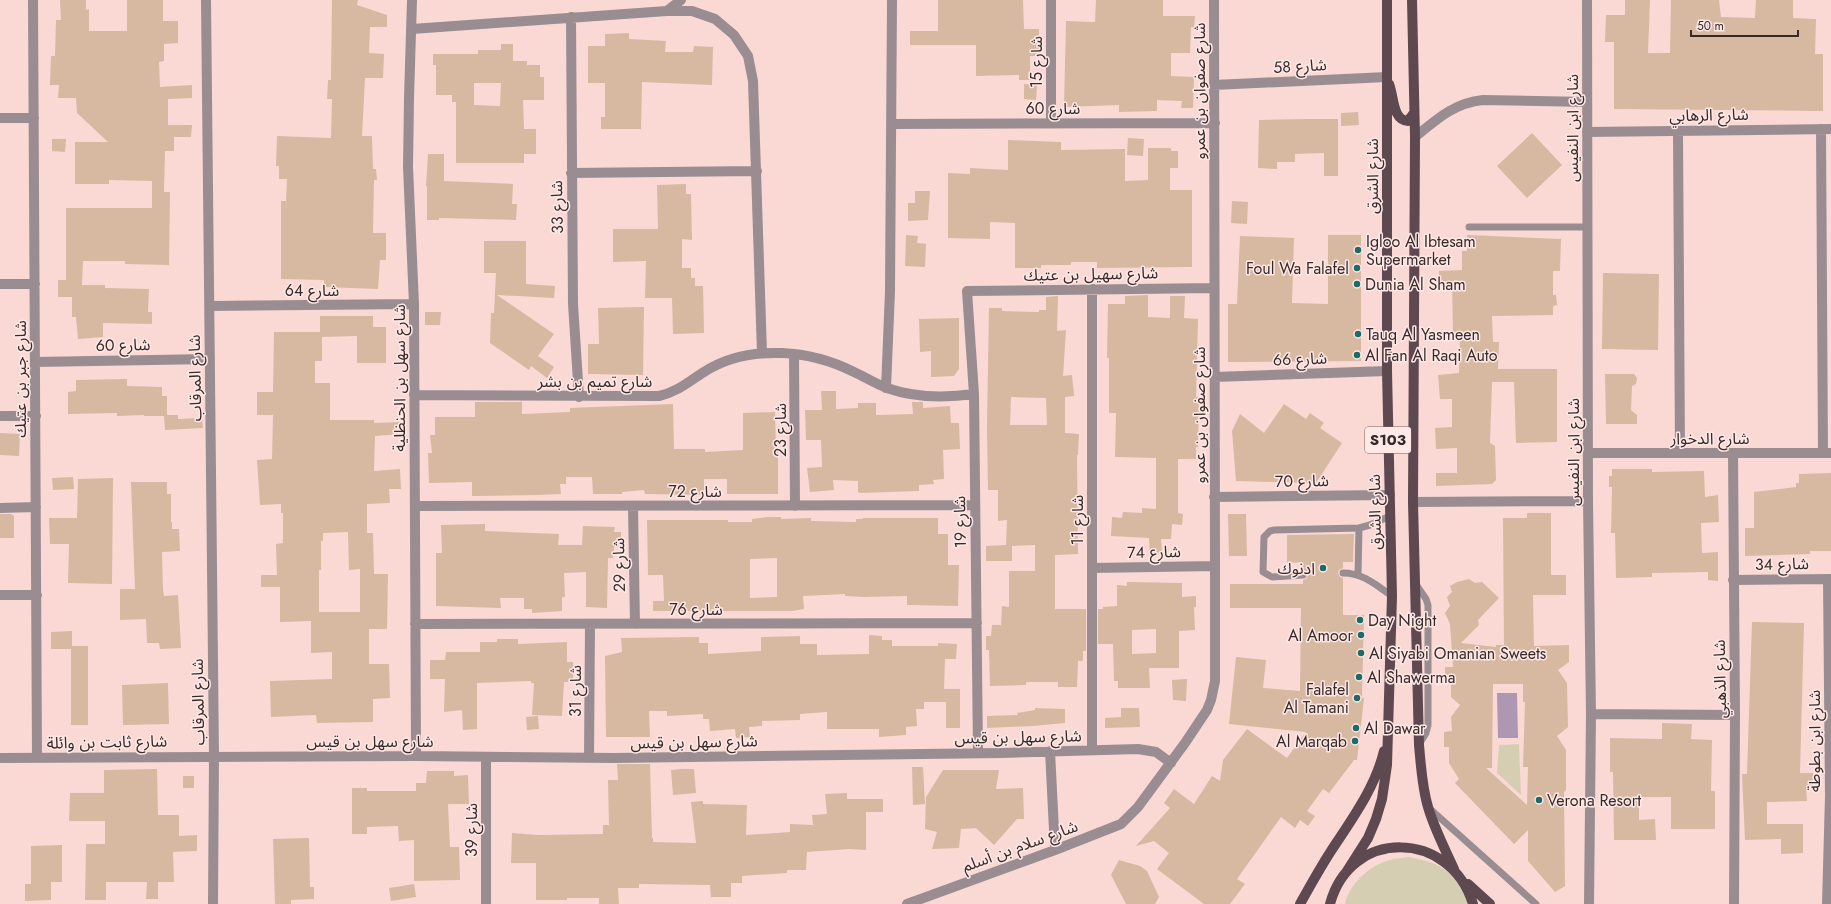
<svg xmlns="http://www.w3.org/2000/svg" width="1831" height="904" viewBox="0 0 1831 904" font-family="Jost,'Noto Sans Arabic',sans-serif">
<style>
.green{fill:#d6ceb3}
.water{fill:#ae97b3}
.building{fill:#d7b8a1;fill-rule:evenodd}
.lines{fill:none;stroke-linecap:round;stroke-linejoin:round}
.service{stroke:#9a8d92;stroke-width:7}
.minor{stroke:#9a8d92;stroke-width:10}
.primary{stroke:#5e4951;stroke-width:10}
.poi-dot{fill:#1e6a68;stroke:#fee9e7;stroke-width:1.5}
.labels{text-anchor:middle;dominant-baseline:central;stroke-width:3;stroke-linejoin:round;paint-order:stroke}
.shield{fill:#fee9e7;stroke:#726361;stroke-width:1}
.shield-label{font-size:15px;font-weight:bold;fill:#362928}
.street-label{font-size:16px;fill:#362928;stroke:#fee9e7}
.poi-label{font-size:16px;fill:#362928;stroke:#fee9e7;text-anchor:start}
</style>
<rect width="100%" height="100%" fill="#fad9d4"/>
<path class="green" d="M1519 744 1521 795 1497 773 1499 745Z
M1409 857C1444 863 1454 873 1469 904H1345C1350 883 1370 865 1390 860 1396 858 1403 858 1409 857Z"/>
<path class="water" d="M1497 693H1517L1518 738H1498Z"/>
<path class="building" d="M60 0H86V10L89 9V31H127V0H163V21H178V43L164 44V61L159 62 160 87 192 85V98L168 99V125H192L191 137H174V151H165L164 192H170L169 265 125 264V261H83L82 285H105V288L149 289 148 312H152V324L103 323V337L78 339 76 317H72V297H58V280H66V208H152V181L109 180V184H75V142H108L77 113 76 98H58L59 85H50L51 56H55L56 20H61Z
M332 0H358L357 5 387 15V27H370L369 53 384 54 383 78H365L362 136H372L373 169H376L377 180H374L373 233H386V260H380L378 289 324 287V280L281 279V201H286L287 179H279V166H276L277 136 331 138 332 99H327L328 80H331Z
M938 0H1023L1024 29H1039V56H1030V80H1019V75L976 76V45H910V31H938Z
M1096 0H1163V16H1195L1194 28 1191 27 1190 53H1171V76L1194 77 1193 108H1181L1182 101 1157 100V111L1119 112V105L1064 107 1066 21 1095 22Z
M1625 0H1650L1648 53H1670L1671 0H1719L1721 17 1755 18 1756 0H1793V18L1816 19 1815 54H1823V111L1614 109V42H1605L1606 15H1625Z
M629 33V39L666 41 665 52H693L694 46 713 47 712 85 642 82 641 129H601V117H605V83H588V46H605V34Z
M501 44H513V61H527V65H540V77H544V100H523L524 129H536V154H524V163H456V102H452V95H436V65H433V54H478V50H501ZM474 83H501L500 106 474 105Z
M1024 84 1037 85 1036 100 1024 99Z
M1358 112 1359 125 1341 126V113Z
M1306 119H1338V176H1324V153L1295 154V162H1277V169L1258 168 1259 120Z
M1532 133 1562 165 1527 198 1497 166Z
M1128 138 1144 139 1143 156 1127 155Z
M52 139H66L65 152 52 151Z
M1008 140 1061 142V150L1125 149V181L1148 180V148H1171V151H1178V168H1170V190H1192V267L1097 268V262H1071V265H1041V268H1015V223L990 222V239L948 238V173L970 174V168L1008 170Z
M428 154H444V181L513 184 512 204H517L516 220 439 218V220H427V186H426Z
M686 184V194H691L692 240 682 239V268H691V278H695V286H703L704 333 673 334 672 298H645L646 261 613 262V229H658L657 185Z
M915 191H930L928 220 908 221V203H915Z
M1232 201 1248 202 1247 224 1231 223Z
M906 235 918 236 917 243 926 244 925 267 905 266Z
M1328 235H1361V361L1228 362V304H1237L1240 236 1294 238 1292 303 1328 304Z
M1467 235 1561 239 1560 271H1553V295H1556L1557 305 1553 306V315L1492 316 1493 342H1499L1498 369H1557V442L1516 443 1514 382H1492L1490 443 1495 446 1496 480 1492 484 1436 486V473H1457V448L1436 449 1435 428 1452 427V399H1440L1438 375 1459 373 1460 337H1453L1452 281 1439 282V271L1462 270V251H1467Z
M484 241H526V284L555 286 554 298 497 295 554 334 538 356 554 367 547 378 531 366 529 370 490 343 491 313H494L496 273H484Z
M1603 273 1659 274 1658 350 1602 349Z
M1148 295V317L1170 318V296H1185L1184 318 1198 319 1196 397H1199L1198 447H1196V459H1178V513L1183 514 1182 525 1172 524 1171 539H1161L1162 553 1150 554 1149 538 1111 536 1112 517 1122 518 1123 512 1142 513V508L1156 509V458L1115 457 1116 413H1109V358H1107L1108 304H1125V296Z
M1058 296 1057 331 1066 330 1063 376 1072 375 1074 396 1065 397V433L1079 434 1078 455H1077L1078 554 1055 555V609H1086V651H1083V661H1078L1077 687H1058V682H1026V685L990 686 989 650H986V636H991L992 625H1001L1002 606 1009 607V571H1035V545L1012 546V561H986V546L1006 545 1007 520 998 521V490H988L987 426 989 308H1002V311L1039 312V310H1046V297ZM1011 397 1046 398 1047 425H1010Z
M644 307 643 375 588 374V344H599L598 308Z
M425 312H441L440 325H425Z
M320 316H373V327H386V363H357V336L322 337V361H315V383H330V420H374V423L400 422V434L375 436 374 471 400 469 401 489H389L390 503 367 504V533H373L374 574H388L387 629H369V664H389L390 698 373 699V722L317 723 316 715 271 717 270 681 332 679V652L311 653V621L280 622V587H261V575H277L276 544 283 543V513H281V504L260 505 257 460 272 459 273 415H257V392H273L274 332H320ZM348 532 349 570 360 569V612H319V570H321V541H323V533Z
M959 318V369L954 376 931 377V351L920 352 919 319Z
M1605 374H1634L1637 378 1636 384 1632 386 1631 410 1637 415V424H1606Z
M127 379V386L162 387V396H167V415H178V419L202 418 203 428 165 430 164 416H144V415L117 416V413L68 414V392L76 391V380Z
M821 391H836V409L858 408V403H876V415L913 414 912 402H923V408L950 406 951 423H959L960 449 943 450 944 479 933 480 934 484 919 485V491L860 493 858 492V481L833 480 834 490 810 492 807 468 822 467 821 440H806L805 410H822Z
M475 402H522V414L570 412V408L673 404 674 449H705V452L743 450V413L775 412 776 450H778V494H727V479H704V495L645 494 644 490 622 492V494H593L592 477H566V484H560L561 494 538 495 472 496V482L429 483 428 453H432L430 435H435V417H475Z
M1284 404 1306 419 1310 413 1324 423 1320 428 1342 443 1316 483 1236 481 1232 431 1240 414 1264 433Z
M0 433 20 434 19 456 0 455Z
M1612 469H1652V472L1704 471 1705 497 1718 495 1719 522 1701 523 1702 553 1718 552V581L1708 580V572L1652 573V577L1616 578 1615 533H1611L1612 487H1609V476H1612Z
M1831 473V551H1810V554L1745 556V528H1754V492L1796 487V483H1799V474Z
M73 477 74 489 53 490 52 478Z
M113 478 112 584 68 583 69 544H50L49 518H77L78 479Z
M131 482H167V494H171V522H172V529H179L180 551 162 552 163 589 164 596 178 595 181 648 160 649 159 643H147L146 619 120 620V589H135Z
M1527 513H1551V575H1566V595H1533L1534 646 1569 645V662L1558 670 1567 683 1568 727 1557 736 1566 750V790L1564 792 1565 886 1555 892 1528 861V830L1514 844 1455 783 1459 779 1449 763V747H1444V732L1452 731 1451 717 1460 705 1451 697V681H1445V667H1453L1450 624 1445 613 1450 606 1447 597 1452 592 1450 586 1457 582 1469 579 1475 583 1482 582 1499 598 1478 620 1479 625 1461 643 1496 647V645H1504L1503 518H1527ZM1493 684H1523V702H1525L1523 767H1528L1527 805 1486 768H1492Z
M0 514H11L14 516V538H0Z
M1228 514H1246L1247 556H1229Z
M767 517H781V519L811 518V521L856 522V519H863V518H938V534H948V565H959L958 606 907 605V596L864 597 845 596V594L803 596 804 609 792 611H653V601H664L663 575H648L647 520H728V522H752V519ZM777 558V597L750 598V559Z
M485 524V531L559 534 558 545H582L583 526 615 527 614 532H621V547H614L613 558H608L607 608 586 607V572L564 573 565 597H562V611L532 613V609H524V598H500L501 608 436 606V553H442L441 525Z
M1354 534 1353 562H1343V568L1339 570 1338 573 1340 577 1343 578V615H1364L1362 698H1364L1357 760H1354L1329 793 1323 789 1307 811 1315 816 1308 826 1300 820 1295 828 1281 817 1237 879 1245 884 1230 904H1204L1157 869 1169 853 1154 841 1136 846 1170 808 1164 803 1174 789 1194 804 1212 776 1220 781 1223 760 1247 729 1287 758 1306 732 1229 724 1236 657 1266 660 1263 688 1300 691 1301 608H1230V584H1303V580L1306 579 1308 575 1307 572 1303 570V562L1287 563V535Z
M1127 582 1182 583V597L1196 596V607H1194L1195 630 1179 631V668H1149L1150 688H1118V681H1114L1113 644H1098V609H1103V607L1117 606V585L1127 586ZM1156 629V653L1132 654V630Z
M1752 622 1804 623 1800 773H1813V787H1806L1807 801 1767 802V824H1803V853L1781 854V839L1745 840 1742 774H1747Z
M72 631V646H88V725H71V649H51V632Z
M869 635 882 636V640H892V646H938V643L957 644 956 659H945L944 689H960V728H946V702H924V709H916L917 726 906 727V735L879 737V729H827V712L800 714V720L762 721V726L749 727 750 737 736 738 735 729 710 731 709 719H703V714L667 716V711H649L650 737H606L605 656 622 652 621 638 699 637V643H708V654L761 651V637L800 636V644H817V655L869 654Z
M497 639H518V644L567 642V662H573V682H564L562 716 532 715 534 683H531V681L477 683V729L463 730 462 710 444 712 445 679H430V660H445L446 652H480V642H497Z
M1187 679 1186 701 1173 700 1172 680Z
M168 683 169 724 123 725 122 685Z
M1035 708 1065 709V723L1032 726 987 728V716L1018 715 1017 713 1035 710Z
M1121 708H1139L1140 727 1105 728V718L1121 717Z
M538 716 539 729 527 730 526 717Z
M1662 723 1692 724 1691 739 1712 740 1711 791H1715V829H1671V797H1639V820L1655 819 1656 840H1614L1613 772H1610V738L1662 739Z
M617 764H650L652 838H653V842L696 843 691 802 703 801V804L747 805 746 835 790 832V824L813 825 812 815 827 814 825 794 847 793V799H883V812H866V850L849 849 807 852 806 870H787V873L742 876V883H731V897H711L710 885 639 884V888H618L619 904H599V898H567V900H536V863H511L512 833 538 835 603 834V825H609L608 780H618Z
M912 767H923L925 804 913 805Z
M157 769 158 815H179V836L197 835V851L173 852 174 882H158V899H146L147 882H106V900H85L86 844H105V821H69L70 793H104V770Z
M682 769H694L696 793 673 795 671 770Z
M943 770H999L996 789 1023 788 1024 819H1017L994 845 976 828 961 829 959 848 932 849 937 832 925 829 926 797Z
M427 771H454V776L468 775 469 804H448L450 847H459L460 880 414 881V840L399 841 398 826 367 827V834H352V788H367V791H416V783H426Z
M183 776H194V788H183Z
M309 838 310 887H314V899L291 900V904H275L273 839Z
M62 845V882H51V900L25 901V884H31V846Z
M1119 860 1140 866 1147 871 1159 897 1155 904H1126L1111 875Z
M414 884 416 897 391 901 389 888Z"/>
<g class="lines">
<path class="service" d="M1469 227H1588
M1343 573C1363 573 1376 585 1392 596
M1303 575 1272 577 1263 572 1264 537 1270 531 1274 530 1359 528 1370 525 1390 516
M1358 575 1359 528
M1415 583 1426 599 1428 605V725L1426 733 1420 743
M1429 808 1536 904"/>
<path class="minor" d="M33 0 37 758
M206 0 214 756 213 904
M412 0 409 98 408 167 414 304 416 756
M1587 0 1588 501 1591 714 1589 904
M667 11 681 0
M571 17 573 304 579 397
M412 29 667 11H692L715 19 734 35 748 56 753 81 762 353
M1214 85 1387 77
M0 118H34
M1051 123V0
M892 124 1215 123
M1821 129 1823 453
M1678 131 1680 453
M1587 132 1831 129
M1415 137C1437 119 1454 103 1483 100L1587 102
M571 173 757 171
M0 284H35
M210 306 414 304
M794 354 795 506
M35 362 210 359
M1214 377 1387 371
M886 388 890 291 892 0
M414 395 659 396C677 392 688 382 704 372 727 357 754 352 782 353 807 354 832 361 854 372 865 377 876 384 887 388 915 398 945 398 974 394
M0 416H36
M1588 453H1831
M1733 453 1735 715 1734 904
M1214 497 1390 495
M1413 502 1588 501
M415 506 975 505
M633 506 635 624
M0 508 36 507
M1092 568 1215 566
M1733 580 1831 579
M0 595H37
M415 624 977 623
M1591 714 1735 715
M1092 750V289
M1050 751 1055 850
M978 753 974 394 967 291 1214 288
M0 758 416 756 614 758 1002 753 1138 749 1156 752 1171 763
M589 758 590 624
M486 904V757
M907 904 1055 850 1121 824 1138 807 1185 743 1207 710 1211 700 1215 681V566L1214 0
M1827 904 1830 796 1828 579"/>
<path class="primary" d="M1412 0 1415 137 1413 502 1419 745C1421 766 1422 787 1428 807 1434 828 1445 849 1454 869
M1389 84C1394 96 1392 120 1408 121L1414 113
M1347 871 1368 838 1376 819 1382 799 1387 765 1392 596 1387 371V0
M1468 884 1490 904
M1300 904C1310 886 1320 868 1331 851 1352 819 1375 788 1384 751
M1330 904C1350 828 1450 829 1473 904"/>
</g>
<g class="poi-dot">
<circle cx="1358" cy="250" r="4"/>
<circle cx="1357" cy="268" r="4"/>
<circle cx="1357" cy="284" r="4"/>
<circle cx="1358" cy="334" r="4"/>
<circle cx="1357" cy="355" r="4"/>
<circle cx="1323" cy="568" r="4"/>
<circle cx="1360" cy="620" r="4"/>
<circle cx="1361" cy="635" r="4"/>
<circle cx="1361" cy="653" r="4"/>
<circle cx="1359" cy="677" r="4"/>
<circle cx="1357" cy="698" r="4"/>
<circle cx="1356" cy="728" r="4"/>
<circle cx="1355" cy="741" r="4"/>
<circle cx="1539" cy="800" r="4"/>
</g>
<g class="labels">
<rect class="shield" x="1365" y="427" width="46" height="26" rx="3"/>
<g class="shield-label">
<text x="1388" y="440">S103</text>
</g>
<g class="street-label">
<text transform="translate(1036 62) rotate(-90)">شارع 15</text>
<text transform="translate(1300 66) rotate(-3)">شارع 58</text>
<text transform="translate(1199 91) rotate(-90)">شارع صفوان بن عمرو</text>
<text x="1053" y="108">شارع 60</text>
<text transform="translate(1709 115) rotate(-1)">شارع الرهابي</text>
<text transform="translate(1572 128) rotate(-90)">شارع ابن النفيس</text>
<text transform="translate(1372 176) rotate(-90)">شارع الشرق</text>
<text transform="translate(557 207) rotate(-91)">شارع 33</text>
<text transform="translate(1091 274) rotate(-1)">شارع سهيل بن عتيك</text>
<text x="312" y="290">شارع 64</text>
<text transform="translate(123 345) rotate(-1)">شارع 60</text>
<text transform="translate(1300 359) rotate(-2)">شارع 66</text>
<text transform="translate(195 378) rotate(-91)">شارع المرقاب</text>
<text transform="translate(399 378) rotate(-90)">شارع سهل بن الحنظلية</text>
<text transform="translate(20 379) rotate(-90)">شارع جبر بن عتيك</text>
<text x="595" y="381">شارع تميم بن بشر</text>
<text transform="translate(1199 415) rotate(-90)">شارع صفوان بن عمرو</text>
<text transform="translate(780 430) rotate(-90)">شارع 23</text>
<text x="1710" y="438">شارع الدخوار</text>
<text transform="translate(1573 452) rotate(-90)">شارع ابن النفيس</text>
<text transform="translate(1302 481) rotate(-1)">شارع 70</text>
<text x="695" y="491">شارع 72</text>
<text transform="translate(1375 512) rotate(-91)">شارع الشرق</text>
<text transform="translate(1077 520) rotate(-90)">شارع 11</text>
<text transform="translate(960 522) rotate(-91)">شارع 19</text>
<text transform="translate(1154 552) rotate(-1)">شارع 74</text>
<text transform="translate(1782 564) rotate(-1)">شارع 34</text>
<text transform="translate(619 565) rotate(-91)">شارع 29</text>
<text x="696" y="609">شارع 76</text>
<text transform="translate(1720 679) rotate(-91)">شارع الذهبي</text>
<text transform="translate(575 691) rotate(-90)">شارع 31</text>
<text transform="translate(198 702) rotate(-91)">شارع المرقاب</text>
<text transform="translate(1018 737) rotate(-1)">شارع سهل بن قيس</text>
<text x="370" y="741">شارع سهل بن قيس</text>
<text transform="translate(1814 741) rotate(-90)">شارع ابن بطوطة</text>
<text transform="translate(107 742) rotate(-1)">شارع ثابت بن وائلة</text>
<text transform="translate(694 742) rotate(-1)">شارع سهل بن قيس</text>
<text transform="translate(471 830) rotate(-90)">شارع 39</text>
<text transform="translate(1020 846) rotate(-20)">شارع سلام بن أسلم</text>
</g>
<g class="poi-label">
<text x="1366" y="241">Igloo Al Ibtesam<tspan x="1366" dy="18">Supermarket</tspan></text>
<text x="1349" y="268" text-anchor="end">Foul Wa Falafel</text>
<text x="1365" y="284">Dunia Al Sham</text>
<text x="1366" y="334">Tauq Al Yasmeen</text>
<text x="1365" y="355">Al Fan Al Raqi Auto</text>
<text x="1315" y="568" text-anchor="end">ادنوك</text>
<text x="1368" y="620">Day Night</text>
<text x="1353" y="635" text-anchor="end">Al Amoor</text>
<text x="1369" y="653">Al Siyabi Omanian Sweets</text>
<text x="1367" y="677">Al Shawerma</text>
<text x="1349" y="689" text-anchor="end">Falafel<tspan x="1349" dy="18">Al Tamani</tspan></text>
<text x="1364" y="728">Al Dawar</text>
<text x="1347" y="741" text-anchor="end">Al Marqab</text>
<text x="1547" y="800">Verona Resort</text>
</g>
</g>
<path d="M1691 30v6h107v-6" fill="none" stroke="#362928" stroke-width="2"/>
<text x="1697" y="30" font-size="12" fill="#362928" stroke="#fee9e7" stroke-width="3" paint-order="stroke">50 m</text>
</svg>
